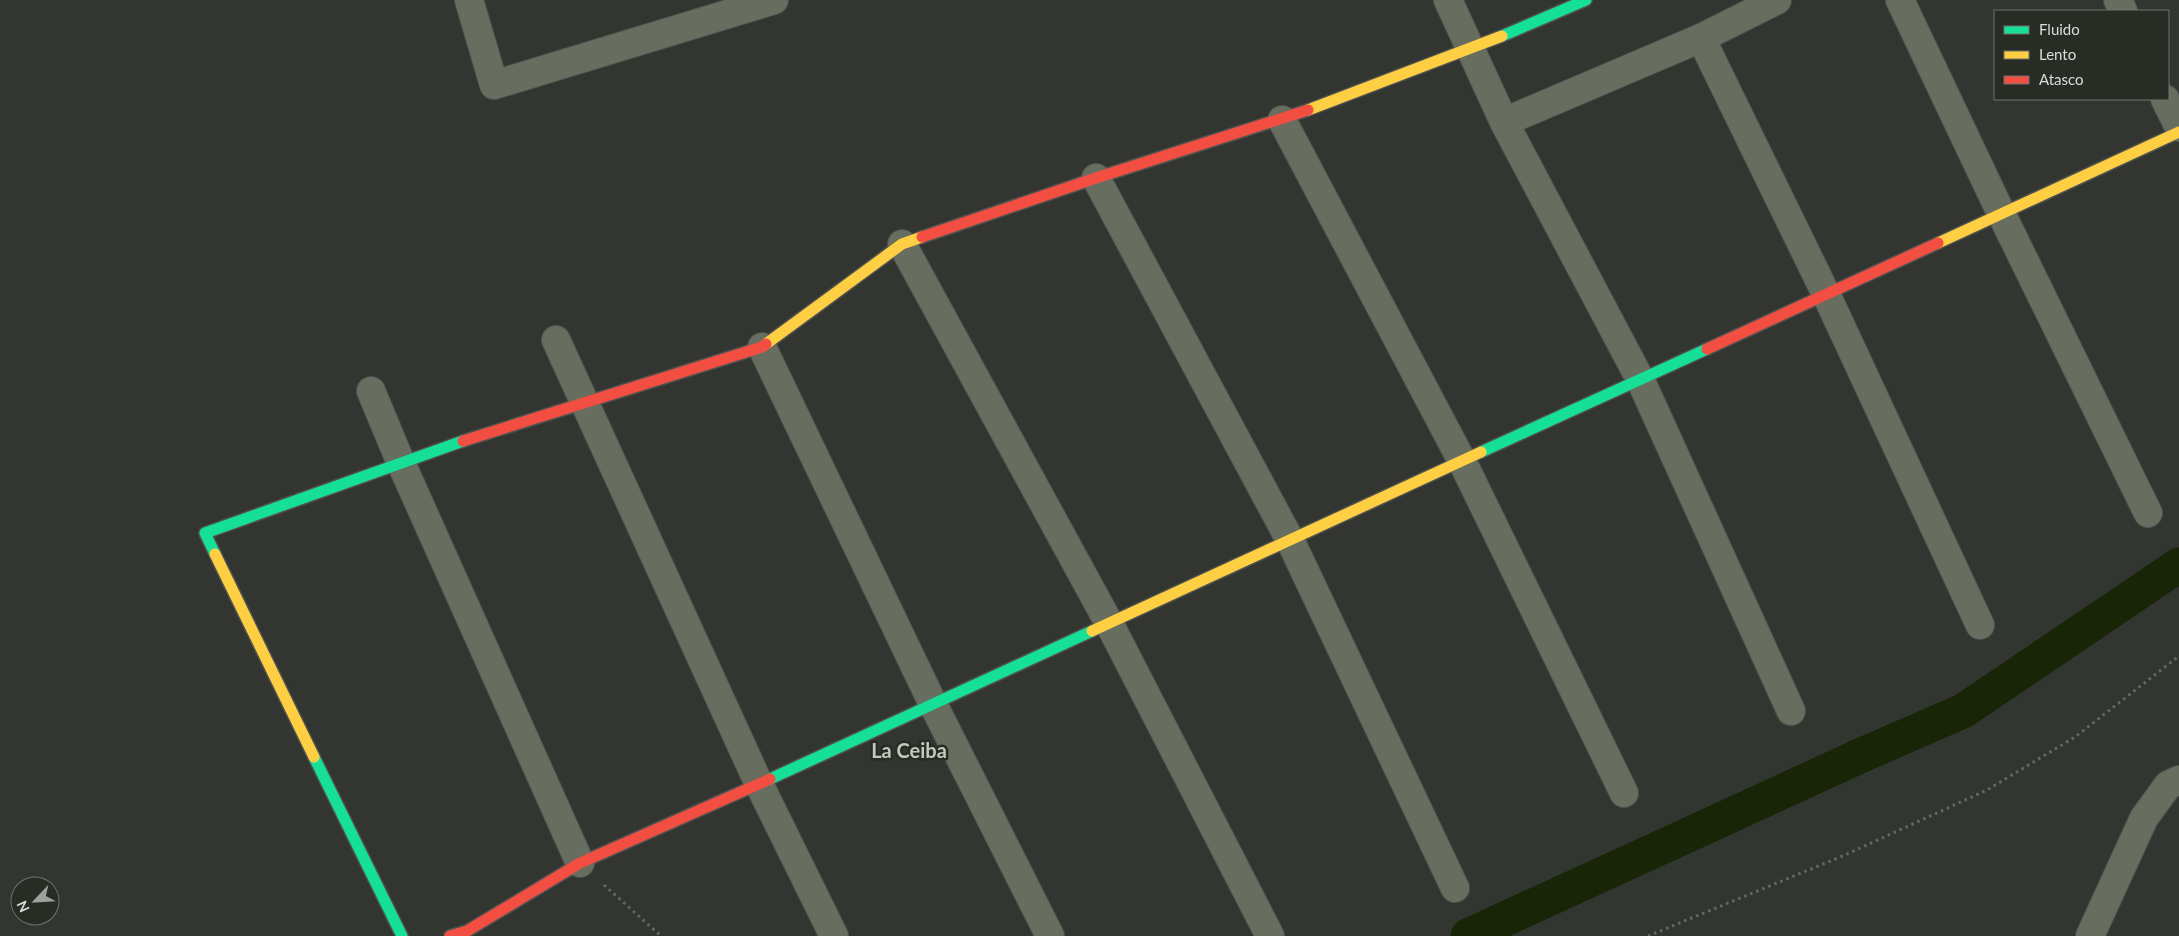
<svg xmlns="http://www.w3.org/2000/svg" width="2179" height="936" viewBox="0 0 2179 936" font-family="Lato,sans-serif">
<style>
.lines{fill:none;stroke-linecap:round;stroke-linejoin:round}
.canal{stroke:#182607;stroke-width:35}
.street-casing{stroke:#50524f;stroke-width:30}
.fast-casing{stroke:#50524f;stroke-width:14}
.slow-casing{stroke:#50524f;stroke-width:14}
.jam-casing{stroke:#50524f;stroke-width:14}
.path{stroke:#656a60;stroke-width:3;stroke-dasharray:2.5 4;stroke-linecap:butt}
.street{stroke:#676e60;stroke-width:28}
.fast{stroke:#16e098;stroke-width:11}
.slow{stroke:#ffcf43;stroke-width:11}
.jam{stroke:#f24e42;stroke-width:11}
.labels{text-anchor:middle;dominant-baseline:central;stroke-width:5;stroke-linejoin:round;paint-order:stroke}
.quarter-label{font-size:20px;font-weight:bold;fill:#c3c7bf;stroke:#282c25}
</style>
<rect width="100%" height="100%" fill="#323530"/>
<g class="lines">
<path class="canal" d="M1468 936 1862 755 1963 711 2179 565"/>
<defs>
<path id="street" d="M469 0 494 85 774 0
M1448 0 1504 122 1640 379 1791 711
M1900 0 2001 213 2148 513
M2118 0 2123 11
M1701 38 1826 294 1980 625
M2165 99 2179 127
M1282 120 1462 461 1624 793
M1504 122 1701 38 1777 0
M1096 178 1290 540 1455 888
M902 244 1109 623 1270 936
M556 340 759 784 834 936
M762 347 933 704 1050 936
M371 391 401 463 580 863
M2090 936 2144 818 2168 785 2179 780"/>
<path id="fast" d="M1502 36 1586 0
M1481 452 1707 349
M215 554 205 533 463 441
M314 757 402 936
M770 779 1092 631"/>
<path id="slow" d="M1308 110 1502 36
M1938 243 2179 132
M766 344 902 244 922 237
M215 554 314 757
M1092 631 1481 452"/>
<path id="jam" d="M922 237 1096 178 1308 110
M1707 349 1938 243
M463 441 762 347 766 344
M450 936 467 931 580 863 770 779"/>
</defs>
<use href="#street" class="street-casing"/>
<use href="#fast" class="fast-casing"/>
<use href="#slow" class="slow-casing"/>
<use href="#jam" class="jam-casing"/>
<path class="path" d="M604 885 661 936
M1648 936 1845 855 1987 790 2075 737 2179 656"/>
<use href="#street" class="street"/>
<use href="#fast" class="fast"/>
<use href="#slow" class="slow"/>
<use href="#jam" class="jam"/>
</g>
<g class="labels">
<g class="quarter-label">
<text x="909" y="750">La Ceiba</text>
</g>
</g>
<rect x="1994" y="10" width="175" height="90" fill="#282c25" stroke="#6f726d"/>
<rect x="2004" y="26" width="25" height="8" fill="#16e098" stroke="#6f726d"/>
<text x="2039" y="35" font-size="15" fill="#dadcd8">Fluido</text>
<rect x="2004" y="51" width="25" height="8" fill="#ffcf43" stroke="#6f726d"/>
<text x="2039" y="60" font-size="15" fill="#dadcd8">Lento</text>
<rect x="2004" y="76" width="25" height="8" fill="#f24e42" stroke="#6f726d"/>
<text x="2039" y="85" font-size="15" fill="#dadcd8">Atasco</text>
<g transform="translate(35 901) rotate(245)"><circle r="24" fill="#282c25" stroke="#6f726d"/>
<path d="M0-4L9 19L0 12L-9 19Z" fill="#9fa29d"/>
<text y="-8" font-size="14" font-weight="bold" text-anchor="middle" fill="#dadcd8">N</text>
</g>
</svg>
